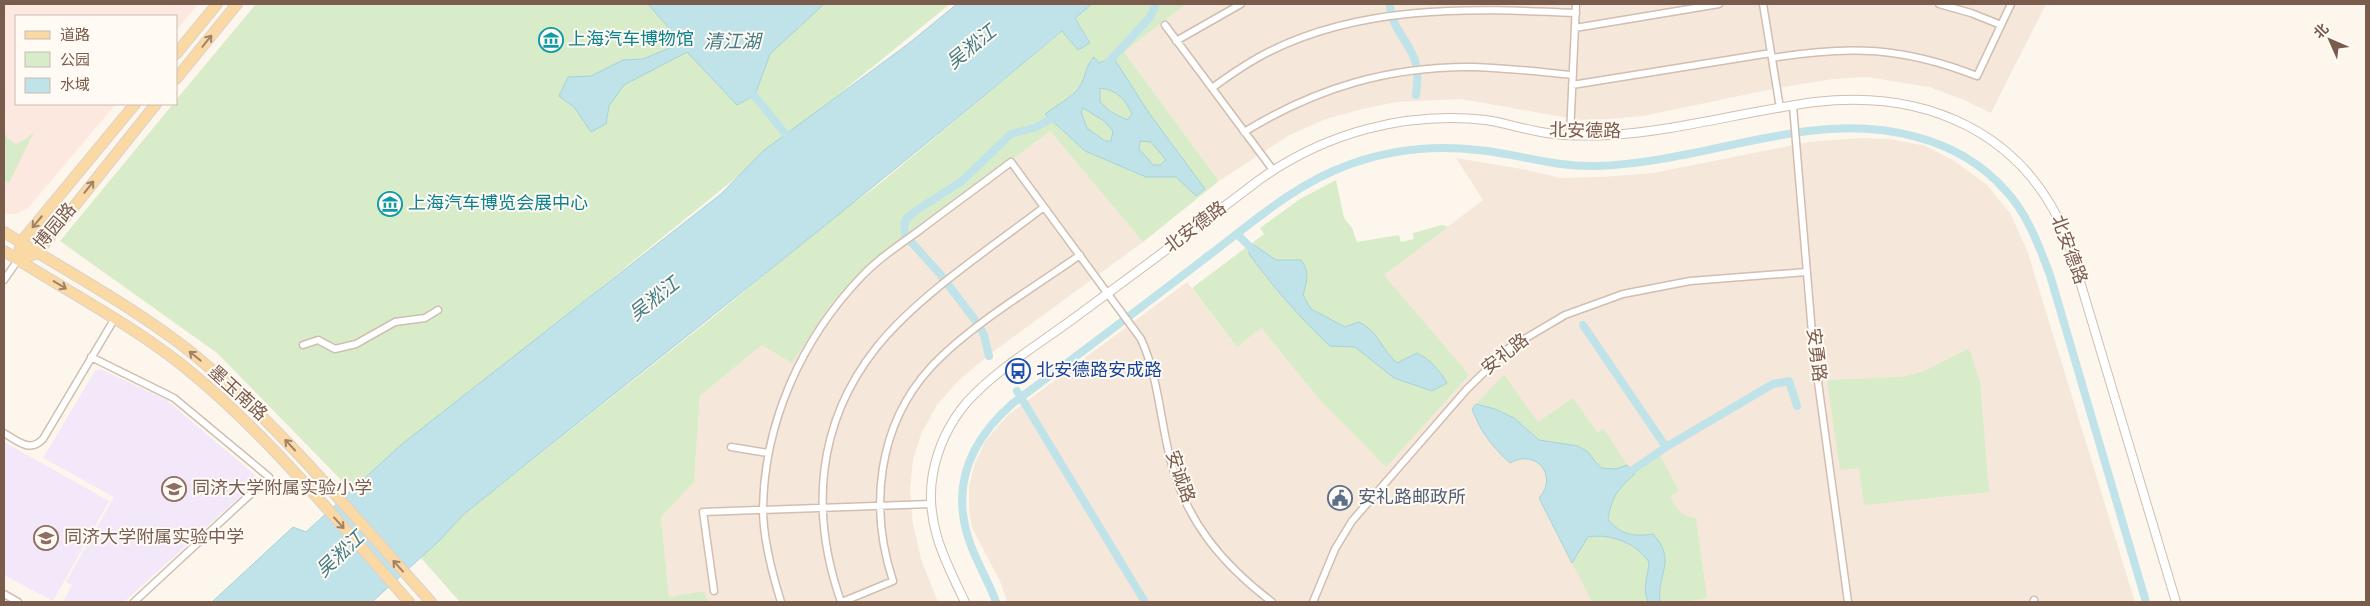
<svg xmlns="http://www.w3.org/2000/svg" width="2370" height="606" viewBox="0 0 2370 606" font-family="Overpass,'Noto Sans SC',sans-serif">
<style>
.residential{fill:#f5e8da}
.commercial{fill:#fde8e0}
.education{fill:#f3e8fa}
.green{fill:#d8ecc9}
.water{fill:#bfe3e8;stroke:#a5d3da;fill-rule:evenodd}
.lines{fill:none;stroke-linecap:round;stroke-linejoin:round}
.canal{stroke:#bfe3e8;stroke-width:8}
.minor-casing{stroke:#d1beb0;stroke-width:9}
.tertiary-casing{stroke:#d1beb0;stroke-width:10}
.primary-casing{stroke:#dad1cd;stroke-width:12}
.minor{stroke:#fff;stroke-width:6}
.tertiary{stroke:#fff;stroke-width:8}
.primary{stroke:#fbd9a5;stroke-width:10}
.oneway{stroke:#a18267}
.labels{text-anchor:middle;dominant-baseline:central;stroke-width:4;stroke-linejoin:round;paint-order:stroke}
.culture-label{font-size:18px;fill:#0d838f;stroke:#fffaf3;text-anchor:start}
.street-label{font-size:18px;fill:#7a5c4d;stroke:#fffaf3}
.transit-label{font-size:18px;fill:#164399;stroke:#fffaf3;text-anchor:start}
.education-label{font-size:18px;fill:#785e54;stroke:#fffaf3;text-anchor:start}
.service-label{font-size:18px;fill:#4e5e75;stroke:#fffaf3;text-anchor:start}
.water-label{font-size:19px;font-style:italic;fill:#437c86;stroke:#fffaf3}
</style>
<rect width="100%" height="100%" fill="#fdf6ec"/>
<path class="residential" d="M1186 4H2046L1991 113 1962 99 1929 87 1867 77 1833 79 1783 87 1643 116 1609 119 1580 120 1461 99 1396 102 1362 109 1323 120 1288 136 1219 181 1124 52Z
M1050 131 1143 242 990 354 958 381 937 405 921 434 913 460 910 489 913 524 921 559 938 602H708L704 591 669 598 661 516 694 482 700 396 762 345 811 332 830 305 858 277Z
M1858 138 1890 139 1926 146 1956 162 1986 184 2010 213 2027 250 2135 602H1007L1000 581 972 528 969 510V486L975 463 986 440 1008 415 1187 282 1237 347 1261 328 1320 400 1386 467 1384 275 1483 200 1456 158 1522 169 1561 178 1601 177 1653 173 1809 142Z"/>
<path class="commercial" d="M4 4H198L176 31V16H16V104H116L28 208 15 214H4Z"/>
<path class="education" d="M100 369 165 399 255 475 256 482 124 602H63L72 585 66 582 114 497 43 458 95 371Z
M4 442 109 501 53 601 4 575Z"/>
<path class="green" d="M256 4H950L351 490 217 353 60 241 173 104H176V100Z
M1092 4H1186L1124 52 1219 181 1143 242 1050 131 858 277 830 305 792 363 762 345 700 396 694 482 661 517 669 597 704 591 708 602H460L421 558 463 515 717 314 832 219 878 185 1063 31 1078 50 1090 42 1075 18Z
M36 128 9 183 4 181V131L8 139 16 144C24 140 31 137 36 128Z
M1336 180 1344 218 1352 228 1357 242 1399 235 1401 242 1414 239 1413 233 1442 225 1448 227 1384 275 1469 375 1386 467 1320 400 1261 328 1237 347 1192 288 1264 234 1260 228 1300 199Z
M1969 348 1980 382 1989 492 1864 505 1859 468 1840 470 1827 380 1902 377 1925 371Z
M1504 375 1538 422 1573 398 1597 432 1604 429 1627 465 1616 469 1601 468 1596 459 1578 446 1539 440 1522 424 1495 409 1476 404Z
M1660 456 1679 491 1670 496C1677 509 1681 517 1696 518L1707 598 1683 602H1660L1661 585 1653 534C1634 537 1620 535 1608 519 1613 485 1633 473 1660 456Z
M1595 536C1615 536 1637 545 1649 562 1648 579 1642 585 1648 602H1592L1572 563 1583 547 1585 539Z"/>
<path class="water" d="M648 4H824L770 54 755 95 737 105 687 52 624 85 609 106 606 124 591 132 574 107 559 96 568 77 591 76 623 60 643 59 682 43Z
M957 4H1092L1075 18 1090 43 1078 50 1062 31C866 196 663 354 463 515L439 541 372 602H212L293 527 306 532 402 444 721 194 763 151 908 44Z
M1094 57 1099 63 1113 57 1149 113 1205 189 1196 196 1176 177H1146L1085 151 1045 114C1054 107 1072 97 1078 89 1086 79 1085 65 1094 57ZM1100 88C1117 90 1125 99 1132 114L1127 120 1111 112 1100 102ZM1083 108 1104 121 1113 131 1111 141H1105L1087 128 1081 112ZM1140 141 1151 142 1166 160 1160 165H1153L1139 149Z
M1254 245 1276 260H1301C1310 273 1307 280 1303 295L1311 309 1345 327 1359 322C1378 331 1382 350 1397 363L1417 353C1431 360 1439 370 1447 383L1432 391 1394 378 1355 347 1330 346C1298 316 1275 289 1249 254V250Z
M1476 404 1495 409 1514 418 1539 440 1578 446 1588 452 1601 468 1616 469 1627 465 1635 474C1619 487 1611 498 1608 519 1620 535 1634 537 1653 534 1677 560 1657 574 1660 602H1648C1642 587 1648 578 1649 562 1636 543 1610 533 1588 537L1572 563 1539 498C1559 476 1536 448 1510 463 1493 448 1480 431 1472 409Z"/>
<g class="lines">
<path class="canal" d="M1390 4C1390 27 1411 43 1416 64 1419 75 1417 85 1416 95
M1107 64 1150 17 1156 4
M749 89 792 142
M1237 234 1253 250
M1583 325 1666 447
M989 356 984 335 975 320 940 274 905 235 904 223 908 217 917 210 962 181 1011 134 1034 128 1058 115
M1017 391 1145 602
M1633 470 1666 447 1773 384 1789 381 1797 406
M996 602C989 582 977 563 970 543 950 487 969 442 1012 404 1078 355 1143 306 1208 256 1252 223 1295 184 1348 165 1389 150 1434 145 1478 150 1519 154 1553 167 1596 166 1668 164 1737 140 1808 131 1879 122 1957 135 2006 191 2028 215 2039 246 2050 275L2146 602"/>
<defs>
<path id="minor" d="M1763 4 1780 108
M1939 4 1971 13 2001 25
M1165 25 1273 170
M1575 28 1719 4
M1176 41 1241 4
M1772 58C1850 45 1903 47 1977 76L2011 4
M1572 85 1771 53
M1212 88C1227 77 1243 66 1259 57 1355 4 1471 8 1576 13
M1793 106 1813 345 1848 602
M1244 132C1316 88 1389 66 1474 67 1507 68 1540 72 1573 75
M1570 135 1576 4
M4 280 18 260
M303 345 318 340 335 349 356 344 395 322 425 318 438 310
M91 357 174 398 269 477 134 602
M4 433C17 441 30 453 43 439L115 318
M731 447 768 453
M714 591 703 512 931 504
M4 594 18 602
M781 602C772 573 763 540 763 509 764 423 801 340 861 277 878 259 899 245 920 230 950 207 981 185 1011 162L1141 339C1158 376 1160 418 1170 458 1185 520 1222 564 1272 602
M841 602C810 513 816 424 876 348 917 296 991 248 1044 207
M842 602 893 581C869 508 877 426 931 367 969 326 1033 288 1080 255
M1313 602 1335 549 1352 521 1467 389 1509 348 1565 315 1623 294 1690 281 1806 272
M2033 602 2034 600"/>
<path id="tertiary" d="M965 602C945 561 924 521 933 473 938 447 950 422 967 402 998 368 1041 343 1077 316 1138 271 1199 226 1259 180 1325 133 1405 111 1486 120 1506 123 1526 130 1547 133 1567 136 1588 136 1609 135 1678 131 1746 111 1815 102 1926 89 2024 132 2067 238L2176 602"/>
<path id="primary" d="M176 54 217 4
M176 79 237 4
M4 232C66 271 134 307 192 353 281 426 354 517 431 602
M4 251C63 289 126 321 182 365 267 433 337 521 409 602
M18 260 37 253 156 104
M18 260 21 242 135 104"/>
</defs>
<use href="#minor" class="minor-casing"/>
<use href="#tertiary" class="tertiary-casing"/>
<use href="#primary" class="primary-casing"/>
<use href="#minor" class="minor"/>
<use href="#tertiary" class="tertiary"/>
<use href="#primary" class="primary"/>
</g>
<defs><path id="oneway-shaft" d="M-6 0H5M1.5-3L5.5 0L1.5 3" fill="none" stroke-width="1.6" stroke-linecap="round" stroke-linejoin="round" transform="scale(1.25)"/></defs>
<g class="oneway">
<use href="#oneway-shaft" transform="translate(207 41) rotate(-51)"/>
<use href="#oneway-shaft" transform="translate(89 187) rotate(-52)"/>
<use href="#oneway-shaft" transform="translate(37 222) rotate(130)"/>
<use href="#oneway-shaft" transform="translate(60 285) rotate(31)"/>
<use href="#oneway-shaft" transform="translate(195 356) rotate(-141)"/>
<use href="#oneway-shaft" transform="translate(290 445) rotate(-133)"/>
<use href="#oneway-shaft" transform="translate(339 523) rotate(48)"/>
<use href="#oneway-shaft" transform="translate(398 566) rotate(-132)"/>
</g>
<defs>
<symbol id="museum-ring" viewBox="-11 -11 22 22"><circle r="9.5" fill="#fffaf3" stroke="#0f9aa8" stroke-width="1.5"/><path d="M0-6L6-3V-2H-6V-3ZM-5-1h2V3h-2ZM-1-1h2V3h-2ZM3-1h2V3H3ZM-6 4H6V6H-6Z" fill="#0f9aa8"/></symbol>
<symbol id="bus-ring" viewBox="-11 -11 22 22"><circle r="9.5" fill="#fffaf3" stroke="#1a4fb4" stroke-width="1.5"/><path d="M-5-6H5V4H4V6H2V4H-2V6H-4V4H-5ZM-3.5-4V0h7V-4ZM-3.5 1.2v1.5H-2V1.2ZM2 1.2v1.5H3.5V1.2Z" fill="#1a4fb4"/></symbol>
<symbol id="school-ring" viewBox="-11 -11 22 22"><circle r="9.5" fill="#fffaf3" stroke="#8d6e63" stroke-width="1.5"/><path d="M0-5L7-2L0 1L-7-2ZM-4 1L0 2.5L4 1V4Q0 6-4 4Z" fill="#8d6e63"/></symbol>
<symbol id="civic-ring" viewBox="-11 -11 22 22"><circle r="9.5" fill="#fffaf3" stroke="#5c6f8a" stroke-width="1.5"/><path d="M-.6-6.5H3V-4.5H.6V-3L4-1V1h2V6H-6V1h2V-1L-.6-3ZM-1.2 2.5V6h2.4V2.5Z" fill="#5c6f8a"/></symbol>
</defs>
<g fill-rule="evenodd">
<use href="#museum-ring" x="537" y="26" width="28" height="28"/>
<use href="#museum-ring" x="376" y="190" width="28" height="28"/>
<use href="#bus-ring" x="1004" y="357" width="28" height="28"/>
<use href="#school-ring" x="160" y="475" width="28" height="28"/>
<use href="#civic-ring" x="1326" y="484" width="28" height="28"/>
<use href="#school-ring" x="32" y="524" width="28" height="28"/>
</g>
<g class="labels">
<g class="culture-label">
<text x="568" y="40">上海汽车博物馆</text>
<text x="408" y="204">上海汽车博览会展中心</text>
</g>
<g class="street-label">
<text transform="translate(1585 132) rotate(1)">北安德路</text>
<text transform="translate(56 227) rotate(-50)">博园路</text>
<text transform="translate(1196 228) rotate(-37)">北安德路</text>
<text transform="translate(2068 250) rotate(70)">北安德路</text>
<text transform="translate(1506 355) rotate(-38)">安礼路</text>
<text transform="translate(1815 355) rotate(83)">安勇路</text>
<text transform="translate(237 394) rotate(42)">墨玉南路</text>
<text transform="translate(1179 477) rotate(71)">安诚路</text>
</g>
<g class="transit-label">
<text x="1036" y="371">北安德路安成路</text>
</g>
<g class="education-label">
<text x="192" y="489">同济大学附属实验小学</text>
<text x="64" y="538">同济大学附属实验中学</text>
</g>
<g class="service-label">
<text x="1358" y="498">安礼路邮政所</text>
</g>
<g class="water-label">
<text x="732" y="43">清江湖</text>
<text transform="translate(972 48) rotate(-39)">吴淞江</text>
<text transform="translate(655 300) rotate(-38)">吴淞江</text>
<text transform="translate(341 555) rotate(-43)">吴淞江</text>
</g>
</g>
<rect width="2370" height="606" fill="none" stroke="#7a5c4d" stroke-width="10"/>
<rect x="15" y="15" width="162" height="90" fill="#fffaf3" stroke="#cabbb1"/>
<rect x="25" y="31" width="25" height="8" fill="#fbd9a5" stroke="#cabbb1"/>
<text x="60" y="40" font-size="15" fill="#7a5c4d">道路</text>
<rect x="25" y="52" width="25" height="15" fill="#d8ecc9" stroke="#cabbb1"/>
<text x="60" y="65" font-size="15" fill="#7a5c4d">公园</text>
<rect x="25" y="78" width="25" height="15" fill="#bfe3e8" stroke="#cabbb1"/>
<text x="60" y="90" font-size="15" fill="#7a5c4d">水域</text>
<g transform="translate(2330 40) rotate(315)" stroke="#fffaf3" stroke-width="4" paint-order="stroke">
<path d="M0-4L9 19L0 12L-9 19Z" fill="#7a5c4d"/>
<text y="-8" font-size="14" font-weight="bold" text-anchor="middle" fill="#7a5c4d">北</text>
</g>
</svg>
